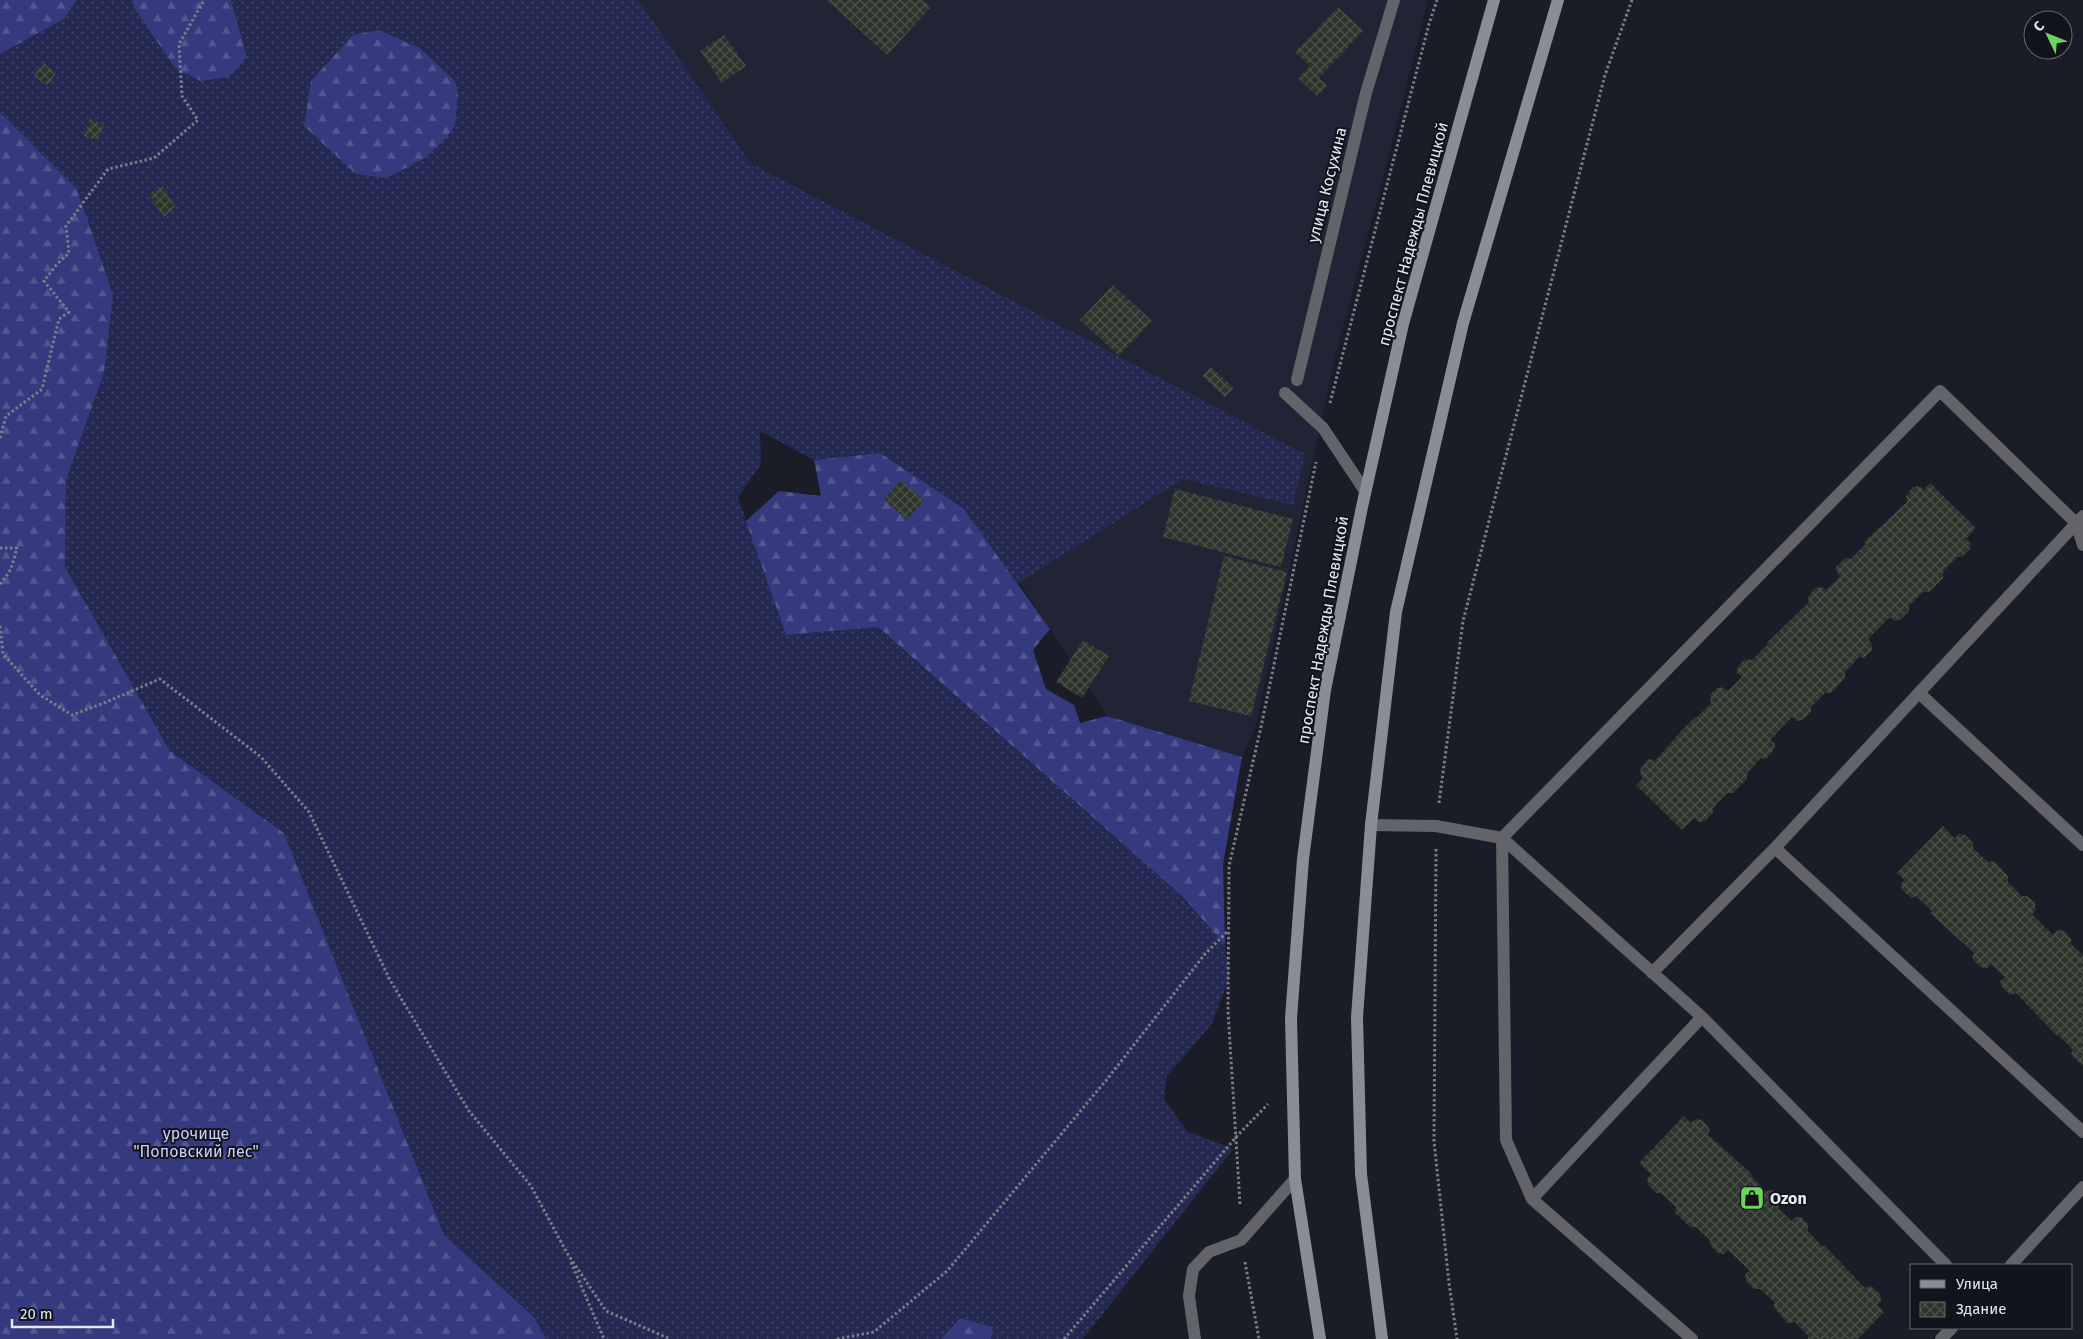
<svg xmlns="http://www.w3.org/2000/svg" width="2083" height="1339" viewBox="0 0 2083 1339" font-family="'Fira Sans',sans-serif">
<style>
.built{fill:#212434}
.grass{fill:url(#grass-dots)}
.forest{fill:url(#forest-firs)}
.building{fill:url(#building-cross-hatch)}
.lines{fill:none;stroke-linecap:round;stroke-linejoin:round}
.path{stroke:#7b7d86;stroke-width:3;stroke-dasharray:2.5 2.5;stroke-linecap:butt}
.lane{stroke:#62646a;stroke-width:12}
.street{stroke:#62646a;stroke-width:12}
.secondary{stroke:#8a8c96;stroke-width:12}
.labels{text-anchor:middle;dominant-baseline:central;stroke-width:4;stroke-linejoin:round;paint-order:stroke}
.street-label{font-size:16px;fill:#e7e8f0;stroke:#11131d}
.park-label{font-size:16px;fill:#c9d1fa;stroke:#11131d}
.poi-label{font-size:16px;font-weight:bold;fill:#e7e8f0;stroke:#11131d;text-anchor:start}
</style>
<defs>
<pattern id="grass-dots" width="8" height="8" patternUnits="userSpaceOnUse" patternTransform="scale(1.25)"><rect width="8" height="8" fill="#242951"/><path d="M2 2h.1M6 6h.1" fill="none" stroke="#44486a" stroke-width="1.8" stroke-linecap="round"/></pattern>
<pattern id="forest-firs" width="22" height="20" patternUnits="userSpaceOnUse" patternTransform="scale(1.25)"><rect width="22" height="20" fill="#353a7e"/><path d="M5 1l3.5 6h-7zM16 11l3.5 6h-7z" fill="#525691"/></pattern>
<pattern id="building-cross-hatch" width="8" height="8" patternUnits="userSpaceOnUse" patternTransform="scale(1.25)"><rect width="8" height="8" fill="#2c352b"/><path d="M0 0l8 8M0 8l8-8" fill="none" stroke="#4b524a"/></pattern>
</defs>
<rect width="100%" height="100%" fill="#1a1c27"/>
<path class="built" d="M594 0H1428L1380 190 1336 353 1255 728 1242 757 1107 716 714 115Z"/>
<path class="grass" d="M77 0H132L134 8 247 57 231 0H639L750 163 1305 454 1293 505 1183 479 1017 584 963 508 880 453 814 460 760 431 761 464 738 497 786 635 877 627 1184 898 1225 945 1230 976 1212 1024 1167 1076 1164 1099 1187 1131 1233 1149 1083 1339H991L993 1327 960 1318 941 1339H546L535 1318 444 1235 284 833 170 751 65 567 66 480 104 373 77 189 0 112V54L64 19Z"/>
<path class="forest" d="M0 0H77L64 19 0 54Z
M132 0H231L247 57 229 77 201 81 176 69 134 8Z
M379 30 421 49 455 81 458 95 455 126 446 138 425 158 386 178 356 174 304 126 311 81 353 35Z
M0 112 77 189 113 295 104 373 66 480 65 567 170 751 284 833 444 1235 535 1318 546 1339H0Z
M880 453 963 508 1050 629 1033 650 1046 689 1074 705 1080 723 1107 716 1242 757 1223 864 1225 945 1184 898 878 627 786 635 746 521 779 491 821 496 814 460Z
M960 1318 993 1327 991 1339H941Z"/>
<path class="building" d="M827 0H923L931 7 887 55Z
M1338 7 1363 31 1319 78 1327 86 1317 96 1298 78 1310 66 1295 52Z
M724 35 746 66 722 83 700 51Z
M43 63 56 73 48 86 34 76Z
M90 119 104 124 98 141 84 136Z
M163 186 176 208 163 217 149 194Z
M1113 285 1152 321 1119 356 1080 320Z
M1211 367 1234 388 1225 397 1202 376Z
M901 480 924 501 907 520 884 499Z
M1930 483 1976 528 1966 539 1971 543 1970 549 1962 557H1957L1943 571V578L1929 592H1923L1909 606V611L1901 619 1895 621 1890 617 1868 639 1872 643V650L1864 658 1859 657 1845 672V678L1831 693H1825L1811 707V712L1803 720 1797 721 1792 717 1770 740 1775 744 1774 750 1766 759 1761 758 1747 773V779L1733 793H1727L1713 808V813L1705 821 1699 822 1694 818 1682 830 1636 785 1643 778 1640 774 1641 768 1649 759 1655 761 1681 731 1695 717 1696 718 1711 703 1710 695 1717 688 1721 687 1728 691 1742 677 1737 673 1738 667 1745 659 1752 660 1768 644 1767 643 1809 602 1808 597 1815 588 1821 587 1826 590 1840 577 1835 568 1845 558 1851 559 1866 544 1864 542 1907 502 1906 496 1913 487 1919 486 1924 490Z
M1175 489 1293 519 1281 567 1163 537Z
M1224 556 1287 572 1251 716 1189 701Z
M1083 640 1109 656 1082 698 1056 682Z
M1943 826 1954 838 1959 834 1965 835 1973 843V848L1988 862 1994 861 2008 876V882L2022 896H2027L2035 903 2036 910 2032 914 2053 935 2057 930 2064 931 2071 939V944L2083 955V1066L2073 1057 2071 1053 2073 1050 2058 1035 2057 1036 2016 993 2010 995 2002 987 2000 981 2005 977 1991 964 1987 968 1980 967 1972 958 1974 953 1930 913 1932 911 1916 896 1911 898 1902 890 1901 884 1905 880 1897 873Z
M1684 1116 1691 1123 1695 1119 1702 1120 1710 1129 1708 1135 1752 1174 1751 1176 1766 1191 1773 1190 1780 1197 1781 1203 1778 1208 1791 1221 1795 1217H1801L1808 1224V1231L1823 1247 1824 1245 1865 1288 1871 1286 1880 1294 1881 1300 1877 1305 1884 1312 1858 1339H1808V1336L1795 1322 1788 1323 1774 1308V1302L1760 1289H1754L1746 1281 1745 1274 1750 1271 1728 1250 1724 1254 1718 1253 1710 1245V1240L1696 1227H1690L1675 1213 1676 1207 1661 1193H1656L1648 1185 1647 1179 1651 1174 1639 1163Z"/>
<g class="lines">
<path class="path" d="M1330 403 1429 24 1437 0
M0 438 6 416 42 389 59 319 69 312 44 281 57 264 69 253 66 226 108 169 154 158 198 120 182 96 179 44 204 0
M0 548H17L11 569 0 585
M0 626 3 654 40 695 72 715 104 703 160 679 261 757 309 812 390 980 469 1111 531 1186 567 1253 606 1311 670 1339
M1439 803 1463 621 1605 75 1632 0
M1436 849 1434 1141 1449 1283 1457 1339
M1240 1204 1228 1011 1229 866 1261 727 1316 462
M571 1262 604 1339
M1245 1262 1259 1339
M837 1339 874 1332 947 1271 1108 1078 1205 954 1227 932
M1064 1339 1237 1136 1268 1104"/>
<path class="lane" d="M1285 393 1323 428 1365 491
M2083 516 1775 848 2083 1132
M1919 693 2083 845
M1371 825 1436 826 1502 838 1702 1017 1946 1265
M1652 973 1775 848
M1532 1199 1506 1140 1502 838 1940 391 2076 523 2083 545
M2011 1265 2083 1187
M1195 1339 1189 1296 1193 1269 1209 1252 1241 1240 1295 1179
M1692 1339 1532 1199 1702 1017
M1941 1339 1952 1328"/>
<path class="street" d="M1297 380 1366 93 1394 0"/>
<path class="secondary" d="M1320 1339 1295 1179 1291 1018 1303 859 1325 690 1362 507 1403 324 1494 0
M1382 1339 1361 1174 1357 1017 1371 825 1396 612 1463 323 1558 0"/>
</g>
<defs>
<symbol id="shop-square" viewBox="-11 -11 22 22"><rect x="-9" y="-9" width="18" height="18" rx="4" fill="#6fd360" stroke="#11131d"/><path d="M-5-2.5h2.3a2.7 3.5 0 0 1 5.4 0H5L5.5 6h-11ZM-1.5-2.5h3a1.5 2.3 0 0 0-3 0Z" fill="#111"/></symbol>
</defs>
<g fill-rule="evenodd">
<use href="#shop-square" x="1738" y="1184" width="28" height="28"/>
</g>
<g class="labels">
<g class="street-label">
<text transform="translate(1327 185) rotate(-76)">улица Косухина</text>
<text transform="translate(1413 234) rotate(-75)">проспект Надежды Плевицкой</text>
<text transform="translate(1323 630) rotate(-80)">проспект Надежды Плевицкой</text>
</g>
<g class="park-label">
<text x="196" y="1133">урочище<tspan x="196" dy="18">"Поповский лес"</tspan></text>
</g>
<g class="poi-label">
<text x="1770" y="1198">Ozon</text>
</g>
</g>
<rect x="1910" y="1264" width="162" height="65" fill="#11131d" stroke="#676871"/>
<rect x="1920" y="1280" width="25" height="8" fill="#8a8c96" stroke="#676871"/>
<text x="1956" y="1289" font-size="15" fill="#e7e8f0">Улица</text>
<rect x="1920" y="1302" width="25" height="15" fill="url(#building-cross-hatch)" stroke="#676871"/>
<text x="1956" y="1314" font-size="15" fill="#e7e8f0">Здание</text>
<g transform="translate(2048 35) rotate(313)"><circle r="24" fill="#11131d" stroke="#676871"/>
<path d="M0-4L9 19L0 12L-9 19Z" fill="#6fd360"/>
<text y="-8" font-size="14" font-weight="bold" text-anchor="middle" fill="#e7e8f0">С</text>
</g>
<path d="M12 1319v8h101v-8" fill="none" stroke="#e7e8f0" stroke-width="2.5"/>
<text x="20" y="1319" font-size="15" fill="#e7e8f0" stroke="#11131d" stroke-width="4" paint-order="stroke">20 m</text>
</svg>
